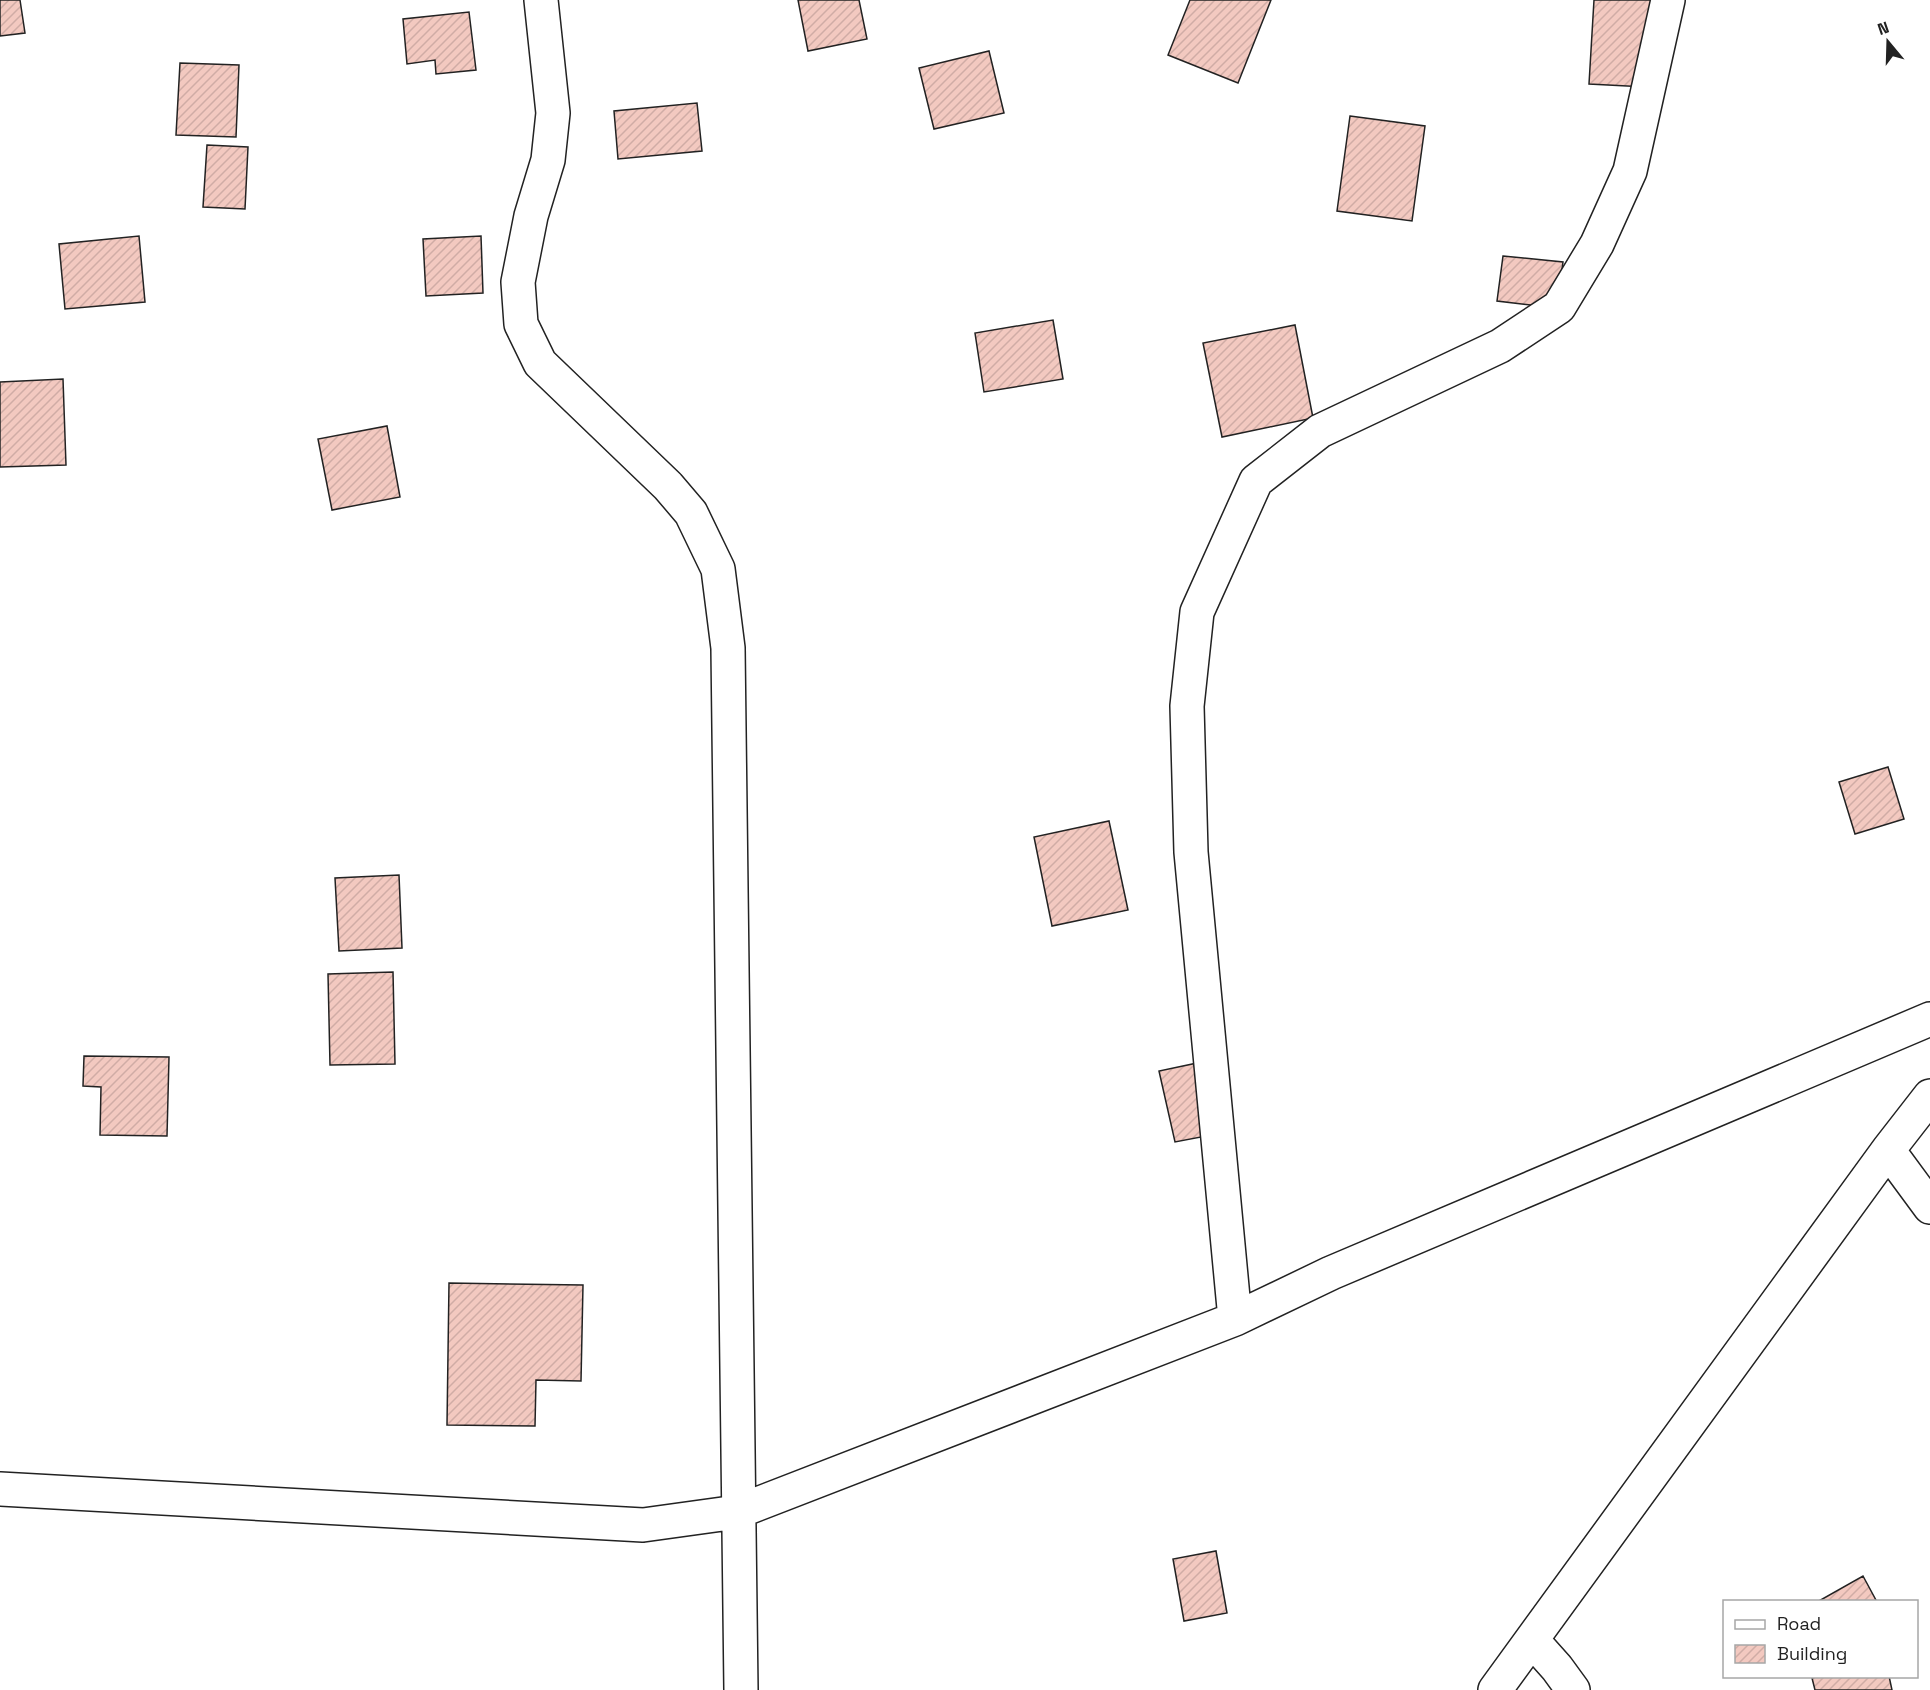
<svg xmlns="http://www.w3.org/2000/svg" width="1930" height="1690" viewBox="0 0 1930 1690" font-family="'Space Grotesk',sans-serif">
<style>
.building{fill:url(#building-hatch);stroke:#222;stroke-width:1.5}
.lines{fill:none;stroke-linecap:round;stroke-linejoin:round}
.minor-casing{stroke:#222;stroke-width:36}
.minor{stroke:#fff;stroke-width:33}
</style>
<defs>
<pattern id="building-hatch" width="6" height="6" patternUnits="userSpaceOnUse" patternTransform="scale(1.5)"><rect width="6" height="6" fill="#f3c9c0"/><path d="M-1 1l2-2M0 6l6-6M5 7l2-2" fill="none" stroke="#d0aca5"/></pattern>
</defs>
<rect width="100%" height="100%" fill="#fff"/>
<path class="building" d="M0 0H20L25 33 0 36Z
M798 0H859L867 39 808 51Z
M1190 0H1271L1238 83 1168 55Z
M1594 0H1652L1646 87 1589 84Z
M469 12 476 70 436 74 435 60 407 64 403 19Z
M989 51 1004 113 934 129 919 68Z
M180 63 239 65 236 137 176 135Z
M697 103 702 151 618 159 614 111Z
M1350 116 1425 126 1412 221 1337 211Z
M207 145 248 147 245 209 203 207Z
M139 236 145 302 65 309 59 244Z
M481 236 483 293 426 296 423 239Z
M1503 256 1563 262 1557 308 1497 301Z
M1053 320 1063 379 984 392 975 333Z
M1295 325 1313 418 1222 437 1203 343Z
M63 379 66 465 0 467V382Z
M387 426 400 497 332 510 318 439Z
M1888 767 1904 819 1855 834 1839 782Z
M1109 821 1128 910 1052 926 1034 837Z
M399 875 402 948 339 951 335 878Z
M393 972 395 1064 330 1065 328 974Z
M84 1056 169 1057 167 1136 100 1135 101 1087 83 1086Z
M1202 1062 1217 1134 1175 1142 1159 1071Z
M449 1283 583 1285 581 1381 536 1380 535 1426 447 1425Z
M1216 1551 1227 1613 1184 1621 1173 1559Z
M1863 1576 1877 1602H1817Z
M1819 1676H1889L1892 1690H1815L1812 1678Z"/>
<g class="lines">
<defs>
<path id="minor" d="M541 0 553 113 548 160 531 216 518 282 521 324 540 363 668 486 691 513 718 569 728 648 741 1690
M1888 1150 1930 1207
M1235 1319 1191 852 1187 706 1197 612 1256 481 1320 431 1500 346 1559 307 1597 244 1630 171 1668 0
M0 1489 643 1525 737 1512 1235 1319 1331 1273 1930 1019
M1532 1640 1557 1668 1573 1690
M1495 1690 1888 1150 1930 1096"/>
</defs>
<use href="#minor" class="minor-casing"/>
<use href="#minor" class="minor"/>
</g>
<rect x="1723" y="1600" width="195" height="78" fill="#ffffff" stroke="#a7a7a7" stroke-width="1.5"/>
<rect x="1735" y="1620" width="30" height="9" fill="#ffffff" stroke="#a7a7a7" stroke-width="1.5"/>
<text x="1777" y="1630" font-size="18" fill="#222222">Road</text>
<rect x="1735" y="1645" width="30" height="18" fill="url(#building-hatch)" stroke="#a7a7a7" stroke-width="1.5"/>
<text x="1777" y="1660" font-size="18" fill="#222222">Building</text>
<g transform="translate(1888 42) rotate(341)" stroke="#ffffff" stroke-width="4.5" paint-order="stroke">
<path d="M0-4.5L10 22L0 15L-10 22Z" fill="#222222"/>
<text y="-9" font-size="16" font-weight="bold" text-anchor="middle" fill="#222222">N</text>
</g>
</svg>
